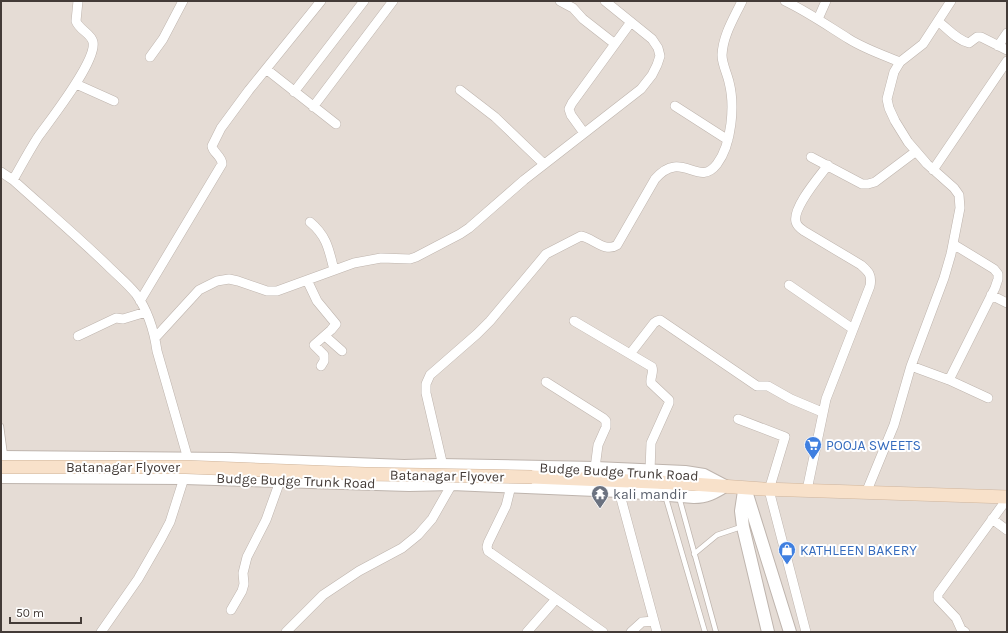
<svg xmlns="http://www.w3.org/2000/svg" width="1008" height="633" viewBox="0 0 1008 633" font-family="Karla,sans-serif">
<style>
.residential{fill:#e5dcd5}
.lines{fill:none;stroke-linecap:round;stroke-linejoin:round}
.service-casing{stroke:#beb4ad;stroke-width:6}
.minor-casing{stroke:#beb4ad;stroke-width:10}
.tertiary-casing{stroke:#beb4ad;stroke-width:14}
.secondary-casing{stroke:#cfb59d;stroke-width:14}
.service{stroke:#fff;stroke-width:4.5}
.minor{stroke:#fff;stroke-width:9}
.tertiary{stroke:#fff;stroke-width:12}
.secondary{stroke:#f8e1ca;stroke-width:13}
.secondary-bridge-casing{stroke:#cfb59d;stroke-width:14;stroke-linecap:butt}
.secondary-bridge{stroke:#f8e1ca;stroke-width:13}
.labels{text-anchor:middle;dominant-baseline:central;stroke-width:4;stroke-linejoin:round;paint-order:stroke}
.shop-label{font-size:14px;fill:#366cbe;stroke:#fff;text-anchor:start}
.street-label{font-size:14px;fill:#433b37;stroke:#fff}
.worship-label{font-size:14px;fill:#5b616d;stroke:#fff;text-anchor:start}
</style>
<rect width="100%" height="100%" fill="#f1ebe7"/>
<path class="residential" d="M1 1H1007V632H1Z"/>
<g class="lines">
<defs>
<path id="service" d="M1 426 5 456
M665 495 705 632
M679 497 716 632
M694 554 717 535 741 527"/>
<path id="minor" d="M560 1 573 8 583 19 615 44
M785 1C808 12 828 26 849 39 865 49 883 55 900 62
M818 19 826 1
M939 22C948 29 957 40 969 43L977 37H981L1007 50
M998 46 1007 33
M150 57 163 39 183 1
M266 69 336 124
M76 84 114 101
M460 90 495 117 544 164
M294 92 364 1
M675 106 728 140
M313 107 393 1
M584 133 571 115 569 109 572 103 631 22
M811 157 862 184H868L875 182 915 152
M933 170 1007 61
M1 172 13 180C44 208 77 236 108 266 117 275 128 284 136 294 148 311 154 330 157 351L188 459 184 478 170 522 161 539 138 579 101 632
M13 180C21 166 29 151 38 137 50 120 97 61 93 42 91 33 79 30 76 21L78 1
M310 222C327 236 329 250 334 270
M307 280 317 301 336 324 331 330 314 345 324 355V361L321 366
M789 285 853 329
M991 295 1007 303
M140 301 222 164C222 156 213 153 212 146L221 128 249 90 321 1
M574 321 652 367C654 373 650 377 651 383L669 400V403L651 443 650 471
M78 336 116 318 123 319 146 312
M325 336 342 351
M155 338 199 290 217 281 229 279 238 281 267 291H277L354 263 381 258 410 259 416 257 460 234 469 228 524 180 641 89 652 75 657 65 660 56 658 48 652 39 605 1
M630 354 654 323 657 321 660 320 757 386H768L791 399 822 412
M911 366 949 380 988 398
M949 380 995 288 998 279V274L994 269 953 244
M546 382 603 418 606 421V427L598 445 595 468
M738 419 785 437 769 490 806 632
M443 466 426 393V384L430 375 477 334 490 321 546 254 581 236C593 238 605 253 617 245L655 179C682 148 698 189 717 164 732 144 735 105 729 82 727 73 722 64 722 55 723 35 734 18 742 1
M511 486 506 506 488 543 487 547 488 551 603 632
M807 490 826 399 870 286C872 275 869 272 861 265L804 231C801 229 797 226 796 222 792 208 819 177 828 165
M619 491 657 632
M866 493 894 425 911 366 944 278 951 254 960 208 959 195 954 188 927 164 908 142 895 121 889 108 887 99 894 72 900 62 923 44 951 1
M992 519 1007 530
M231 610 242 591 244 584 243 573 247 557 266 520 280 481
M286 632 323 595 359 571 402 548 418 535 432 519 452 484
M527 632 556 599
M631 632 642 622 654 621
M965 632 961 629 956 618 938 599V594L1007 499"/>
<path id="tertiary" d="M1 457 230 459 404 466 439 465 595 468 685 472 704 475 725 486C714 493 706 497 694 497L619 491 452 484 409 485 184 478 1 477
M745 488 790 632
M744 491 741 511 743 527 768 632"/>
<path id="secondary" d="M532 477 678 483 763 489 1007 497"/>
</defs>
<use href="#service" class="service-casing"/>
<use href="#minor" class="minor-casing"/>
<use href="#tertiary" class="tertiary-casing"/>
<use href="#secondary" class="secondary-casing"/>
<use href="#service" class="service"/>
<use href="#minor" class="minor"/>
<use href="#tertiary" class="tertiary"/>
<use href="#secondary" class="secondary"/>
<defs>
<path id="secondary-bridge" d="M1 467H186L365 474 532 477"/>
</defs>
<use href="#secondary-bridge" class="secondary-bridge-casing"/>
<use href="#secondary-bridge" class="secondary-bridge"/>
</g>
<defs>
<symbol id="supermarket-pin" viewBox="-11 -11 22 30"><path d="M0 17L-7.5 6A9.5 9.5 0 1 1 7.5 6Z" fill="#3f7fe0" stroke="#fff"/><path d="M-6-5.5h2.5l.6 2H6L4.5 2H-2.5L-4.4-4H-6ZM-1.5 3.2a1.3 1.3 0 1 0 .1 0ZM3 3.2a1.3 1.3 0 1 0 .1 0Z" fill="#fff"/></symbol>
<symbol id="temple-pin" viewBox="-11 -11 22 30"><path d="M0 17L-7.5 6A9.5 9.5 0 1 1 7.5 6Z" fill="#6b7280" stroke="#fff"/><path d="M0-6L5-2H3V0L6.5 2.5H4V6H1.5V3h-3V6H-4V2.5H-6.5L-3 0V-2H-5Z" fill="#fff"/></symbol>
<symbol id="shop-pin" viewBox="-11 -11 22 30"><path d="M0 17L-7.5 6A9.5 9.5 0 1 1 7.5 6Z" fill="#3f7fe0" stroke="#fff"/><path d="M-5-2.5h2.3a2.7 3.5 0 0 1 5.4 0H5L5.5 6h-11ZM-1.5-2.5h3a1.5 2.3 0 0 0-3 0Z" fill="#fff"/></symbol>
</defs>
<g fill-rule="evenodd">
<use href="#supermarket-pin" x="803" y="435" width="20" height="27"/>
<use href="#temple-pin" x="590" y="484" width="20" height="27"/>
<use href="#shop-pin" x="777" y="540" width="20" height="27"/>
</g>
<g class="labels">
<g class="shop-label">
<text x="826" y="445">POOJA SWEETS</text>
<text x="800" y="550">KATHLEEN BAKERY</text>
</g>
<g class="street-label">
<text x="123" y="467">Batanagar Flyover</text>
<text transform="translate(619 472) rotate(3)">Budge Budge Trunk Road</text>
<text transform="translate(447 476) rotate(1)">Batanagar Flyover</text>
<text transform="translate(296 481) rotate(2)">Budge Budge Trunk Road</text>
</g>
<g class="worship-label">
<text x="613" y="494">kali mandir</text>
</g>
</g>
<rect width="1008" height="633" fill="none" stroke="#433b37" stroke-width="4"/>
<path d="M10 617v6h71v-6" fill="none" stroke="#433b37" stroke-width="2"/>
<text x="16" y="617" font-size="12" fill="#433b37" stroke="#ffffff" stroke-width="3" paint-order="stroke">50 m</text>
</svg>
